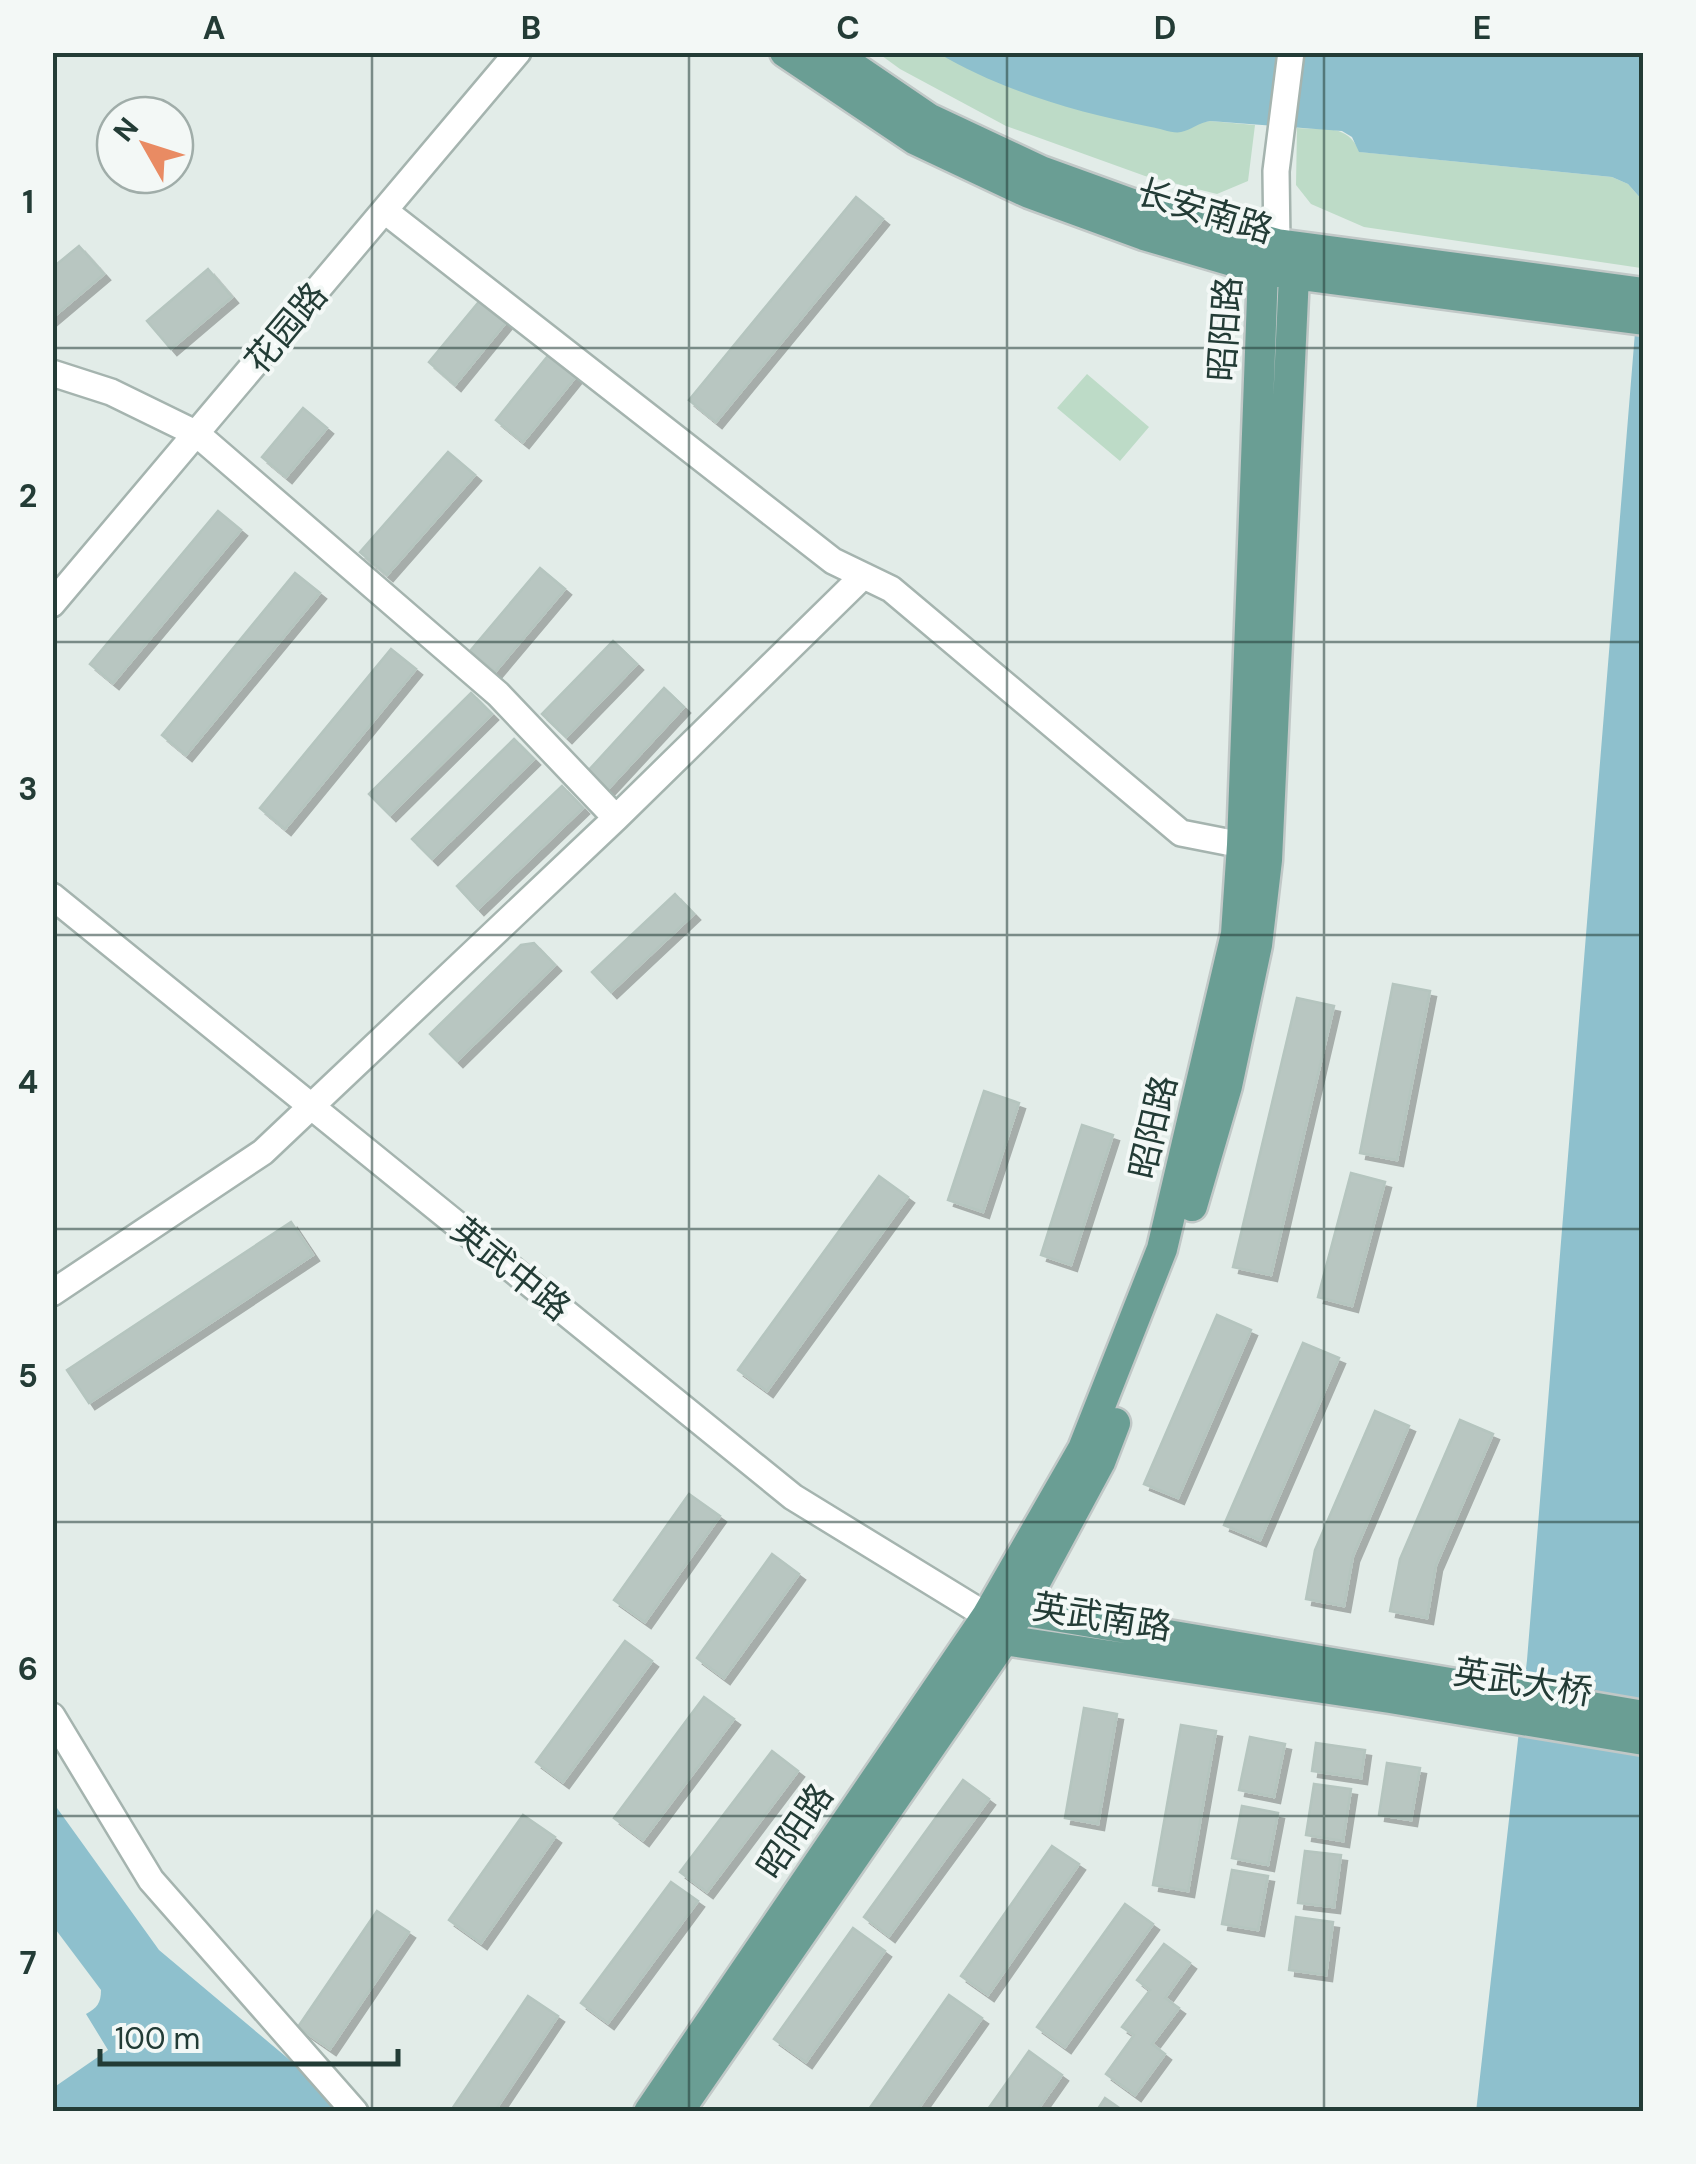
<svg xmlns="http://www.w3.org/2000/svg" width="1696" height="2164" viewBox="0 0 1696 2164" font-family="'DM Sans','Noto Sans SC',sans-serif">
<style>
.green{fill:#bddbc7}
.water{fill:#8ec0cd}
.building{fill:#b8c6c1;stroke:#b5c5bf;stroke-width:2.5;filter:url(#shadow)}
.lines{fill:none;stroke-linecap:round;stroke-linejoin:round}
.minor-casing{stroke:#a5b4af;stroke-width:30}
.major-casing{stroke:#c1c8c7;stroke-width:35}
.minor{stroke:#fff;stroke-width:25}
.major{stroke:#6a9e94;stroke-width:30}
.grid{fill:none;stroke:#233c36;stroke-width:2.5;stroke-opacity:0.55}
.labels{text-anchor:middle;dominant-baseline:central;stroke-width:8;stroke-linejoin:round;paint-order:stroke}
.street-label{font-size:35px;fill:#233c36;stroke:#f3f8f6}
.neatline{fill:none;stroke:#233c36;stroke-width:4}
.grid-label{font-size:32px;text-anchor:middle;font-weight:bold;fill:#233c36}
</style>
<defs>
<filter id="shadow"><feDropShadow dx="6" dy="6" stdDeviation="0" flood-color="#0004"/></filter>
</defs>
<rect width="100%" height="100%" fill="#e2ece8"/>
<path class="green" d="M878 53H938L982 75 1047 100 1199 123 1210 121 1255 125 1248 181 1217 194 1145 176 1006 126 900 69Z
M1297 128C1324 130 1347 123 1360 152L1612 177 1628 184 1643 201 1641 268 1364 227 1311 204 1296 185Z
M1087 374 1149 427 1120 461 1057 408Z"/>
<path class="water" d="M938 53H1643V201L1628 184 1612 177 1359 152 1352 137 1342 131 1210 121C1198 123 1191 130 1181 132 1173 134 1159 128 1151 127 1078 113 1002 91 938 53Z
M1643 234V2111L1476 2112 1527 1660Z
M52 1801 159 1950 291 2061 335 2111H53V2088L108 2050 86 2014C97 2008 101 2003 101 1990L53 1926Z"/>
<path class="building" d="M856 197 883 219 716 422 689 400Z
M79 246 104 274 52 318V268Z
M208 269 232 297 171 349 147 321Z
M482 298 508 320 455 385 429 362Z
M551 352 578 374 523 442 496 420Z
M303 408 327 428 286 477 262 457Z
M448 452 475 475 387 575 360 552Z
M218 511 241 530 113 683 90 664Z
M540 568 565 589 495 672 470 651Z
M295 573 320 593 186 755 162 735Z
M613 641 637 664 566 737 542 714Z
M391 649 416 669 285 829 260 808Z
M664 688 684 707 608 789 588 771Z
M471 693 492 714 390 815 369 794Z
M514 739 534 759 432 859 412 839Z
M562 786 583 808 478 909 457 886Z
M675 894 694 914 611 992 592 972Z
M534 943 555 965 457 1061 430 1034 521 945Z
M1393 984 1430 991 1397 1160 1360 1153Z
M1297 998 1334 1006 1271 1275 1233 1267Z
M984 1091 1019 1103 983 1212 948 1200Z
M1082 1125 1113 1135 1071 1265 1041 1255Z
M1351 1173 1385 1182 1352 1306 1318 1297Z
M879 1176 908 1197 767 1391 738 1370Z
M291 1222 313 1255 89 1403 67 1370Z
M1217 1315 1251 1330 1178 1498 1144 1484Z
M1303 1343 1339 1358 1260 1540 1224 1525Z
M1375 1411 1409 1426 1353 1556 1344 1606 1306 1599 1315 1550Z
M1460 1420 1493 1434 1436 1565 1427 1618 1390 1611 1400 1559Z
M689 1494 720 1516 645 1622 614 1600Z
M772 1554 799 1574 724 1678 697 1658Z
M625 1641 652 1661 563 1782 536 1762Z
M704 1697 734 1719 643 1840 614 1818Z
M1084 1708 1117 1714 1098 1824 1065 1818Z
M1181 1725 1216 1731 1188 1891 1153 1885Z
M1250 1737 1285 1744 1274 1797 1239 1790Z
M1316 1743 1365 1750 1361 1778 1312 1771Z
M772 1751 798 1771 707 1892 680 1872Z
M1387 1763 1420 1768 1411 1820 1379 1815Z
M963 1780 989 1799 889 1936 864 1917Z
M1314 1784 1351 1789 1343 1841 1306 1835Z
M1242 1806 1278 1813 1268 1865 1232 1858Z
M523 1815 555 1837 481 1943 449 1920Z
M1052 1846 1079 1864 988 1995 961 1976Z
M1305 1851 1341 1855 1334 1907 1298 1903Z
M1232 1870 1268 1876 1258 1930 1222 1924Z
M671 1882 698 1901 608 2023 581 2003Z
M1125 1904 1153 1924 1065 2047 1037 2027Z
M377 1911 409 1932 330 2049 298 2027Z
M1296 1917 1333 1922 1326 1975 1289 1970Z
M853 1928 885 1951 806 2062 774 2039Z
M1164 1944 1190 1963 1165 1998 1179 2008 1152 2044 1165 2054 1135 2095 1106 2074 1134 2035 1122 2027 1150 1990 1137 1980Z
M949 1995 982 2018 916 2112H867Z
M528 1996 558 2016 494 2112H450Z
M1029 2051 1062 2075 1036 2112H986Z
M1105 2098 1125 2112H1096Z"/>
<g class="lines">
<defs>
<path id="minor" d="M385 211 833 561 891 589 1181 833 1242 845
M1277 244 1276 171 1291 52
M52 373 111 392 197 434 498 694 616 818
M52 604 518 52
M52 896 793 1497 987 1616
M52 1293 263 1152 616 818 863 576
M52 1716 151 1880 355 2112"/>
<path id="major" d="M785 52 916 140 1029 193 1144 235 1263 270 1644 320
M831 52 928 118 1041 171 1149 210 1277 244 1644 293
M1192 1206 1227 1086 1257 945 1267 860 1294 275 1277 244
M1644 1716 1020 1610 987 1616 1004 1640 1390 1698 1644 1740
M649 2112 987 1616 1083 1449 1162 1249 1236 934 1242 845 1263 270 1277 244
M678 2112 1004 1640 1100 1462 1115 1423"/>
</defs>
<use href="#minor" class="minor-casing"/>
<use href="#major" class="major-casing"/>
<use href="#minor" class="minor"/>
<use href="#major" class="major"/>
</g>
<path class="grid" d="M372 52V2112M689 52V2112M1007 52V2112M1324 52V2112M52 348H1644M52 642H1644M52 935H1644M52 1229H1644M52 1522H1644M52 1816H1644"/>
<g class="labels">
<g class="street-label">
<text transform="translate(1205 211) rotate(17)">长安南路</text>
<text transform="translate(286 328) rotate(-50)">花园路</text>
<text transform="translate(1225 329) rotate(-86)">昭阳路</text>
<text transform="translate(1153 1127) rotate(-77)">昭阳路</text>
<text transform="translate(511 1269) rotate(39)">英武中路</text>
<text transform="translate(1102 1617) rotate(9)">英武南路</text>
<text transform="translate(1523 1682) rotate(9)">英武大桥</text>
<text transform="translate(795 1831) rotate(-56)">昭阳路</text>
</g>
</g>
<rect width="1696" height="2164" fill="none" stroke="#f3f8f6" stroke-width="110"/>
<g transform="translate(145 145) rotate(309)"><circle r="48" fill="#f3f8f6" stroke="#a0ada9" stroke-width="2.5"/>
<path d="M0-8L18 38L0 25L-18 38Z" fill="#e98b63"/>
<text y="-15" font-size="28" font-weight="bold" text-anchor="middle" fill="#233c36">N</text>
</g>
<path d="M100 2049v15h298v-15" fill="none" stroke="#233c36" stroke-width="5"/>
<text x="115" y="2049" font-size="30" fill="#233c36" stroke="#f3f8f6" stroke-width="8" paint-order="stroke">100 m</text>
<rect x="55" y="55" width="1586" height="2054" class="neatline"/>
<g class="grid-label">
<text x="214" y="39">A</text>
<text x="531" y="39">B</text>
<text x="848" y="39">C</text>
<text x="1165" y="39">D</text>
<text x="1482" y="39">E</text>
<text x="28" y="213">1</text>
<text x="28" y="507">2</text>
<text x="28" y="800">3</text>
<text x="28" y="1093">4</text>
<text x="28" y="1387">5</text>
<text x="28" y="1680">6</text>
<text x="28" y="1974">7</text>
</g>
</svg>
